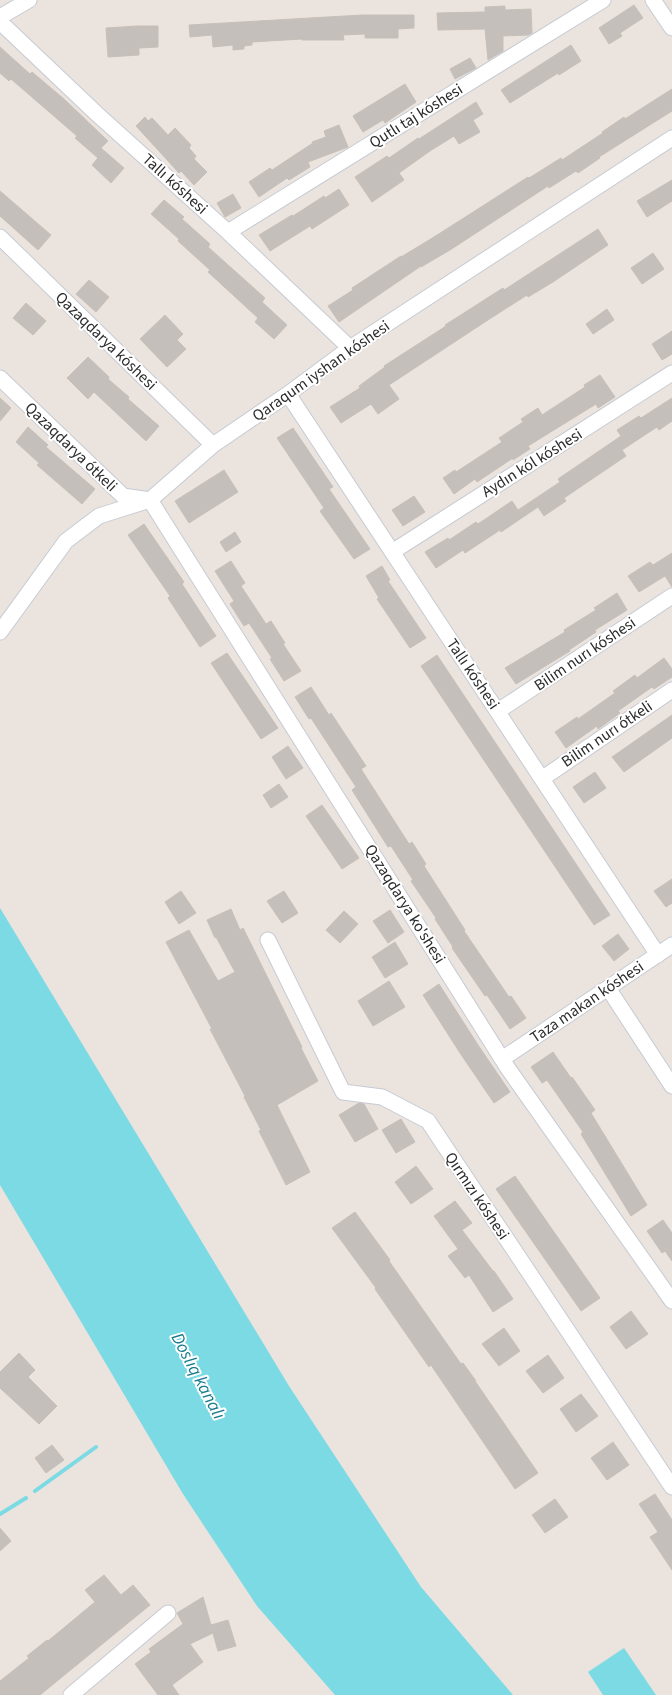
<svg xmlns="http://www.w3.org/2000/svg" width="672" height="1695" viewBox="0 0 672 1695" font-family="'Source Sans 3',sans-serif">
<style>
.water{fill:#7bdae3}
.lines{fill:none;stroke-linecap:round;stroke-linejoin:round}
.stream{stroke:#7bdae3;stroke-width:4}
.building{fill:#c4bfba;stroke:#c7bfb8}
.minor-casing{stroke:#c6cbd3;stroke-width:17}
.minor{stroke:#fff;stroke-width:15}
.labels{text-anchor:middle;dominant-baseline:central;stroke-width:4;stroke-linejoin:round;paint-order:stroke}
.street-label{font-size:16px;fill:#2b2b2b;stroke:#fff}
.water-label{font-size:18px;font-style:italic;fill:#1a7c8f;stroke:#fff}
</style>
<rect width="100%" height="100%" fill="#ebe3de"/>
<path class="water" d="M0 908 289 1386 421 1587 513 1695H335L257 1606 183 1494 0 1185Z
M624 1648 656 1695H603L588 1672Z"/>
<g class="lines">
<path class="stream" d="M35 1491 96 1447
M0 1514 26 1498"/>
</g>
<path class="building" d="M634 5 643 18 620 33 622 36 609 44 599 28Z
M505 6V10L531 9 532 33 528 35 503 36V51L488 60 485 29 438 30 437 13 485 12V7Z
M362 15H414V28L398 29V38H365V34L343 35 344 40H302V39L252 42V45L244 46V49L233 50V45L213 47 212 35 190 37 189 25Z
M137 26H158V47L139 48V55L108 57 106 28Z
M571 45 581 61 559 75 558 73 510 103 501 90Z
M0 47 30 74 32 72 64 99 108 141 101 148 124 168 111 183 92 165 98 158 75 138 77 136 11 79 9 81 0 73Z
M470 58 476 68 455 79 450 69Z
M405 84 416 102 385 123 383 120 363 132 353 116Z
M672 89V111L599 157 600 158 578 173 576 171 549 188 548 186 450 250 421 267V266L339 322 328 306 353 290 352 288 401 256V257L434 237 528 177 529 178 561 158 562 160 603 133 602 132 624 117 625 119Z
M476 102 483 114 473 120 480 132 459 144 454 136 430 151 399 173 404 180 372 202 355 177 387 156 389 158 418 138 419 139Z
M145 117 148 121 152 118 168 135 175 128 191 145 189 148 196 156 194 159 207 172 194 185 181 171 179 173 136 126Z
M339 125 348 147 308 162 310 167 289 180 287 178 259 197 249 182 270 168 272 170 313 143 312 142 326 137 324 131Z
M672 180V201L647 217 637 201Z
M339 189 349 205 312 229 310 226 270 251 259 235 292 215 293 216 324 196 325 198Z
M0 191 51 235 38 250 0 216Z
M233 194 241 208 225 217 217 203Z
M164 200 184 217 182 219 210 244 208 247 265 298 262 302 287 325 274 339 255 322 258 318 208 272 210 270 178 241 179 239 151 214Z
M598 229 608 245 553 282 528 297 527 295 491 318 389 385 399 399 378 414 371 404 341 423 330 407 360 388 359 386 385 367 384 366 446 326 445 325 467 311 503 288 504 290Z
M653 253 664 269 642 284 631 268Z
M89 280 109 297 96 312 76 294Z
M26 303 46 321 33 335 13 318Z
M607 309 614 320 593 334 586 324Z
M165 315 183 334 177 340 186 349 167 367 140 339Z
M672 331V354L662 360 652 344Z
M88 357 109 377 108 379 129 397 128 399 159 426 146 441 94 392 88 399 67 378Z
M600 375 615 397 598 408 596 404 528 446 530 449 513 460V458L477 482 475 479 454 494 443 478 455 470 456 472 502 442 499 438 523 422 521 419 538 408 542 415 585 387 584 385Z
M0 398 11 408 0 421Z
M672 398V421L659 430 657 427 622 450 626 456 564 498 566 501 544 516 538 507 501 532 500 530 465 553 463 550 436 568 425 552 448 538 449 540 476 522 478 524 512 501 518 510 560 482 558 479 621 436 617 430 639 416 641 418Z
M28 427 48 445 46 447 95 489 82 504 37 465 39 463 16 442Z
M293 428 333 487 329 489 370 549 354 559 320 511 324 508 277 438Z
M224 470 238 492 189 523 175 501Z
M414 496 425 512 403 526 392 510Z
M144 524 184 582 182 584 216 636 200 647 168 598 170 596 128 535Z
M235 532 241 542 226 552 220 542Z
M672 553V587L665 576 639 592 628 576 650 562 653 565Z
M231 561 245 583 241 586 266 624 271 621 285 643 283 644 301 671 284 681 270 659 272 658 249 623 244 626 230 604 234 601 215 571Z
M382 566 390 580 388 581 426 638 410 648 377 599 379 598 366 576Z
M617 593 627 610 595 630 596 632 569 650 570 651 516 684 505 668 565 632 564 630 596 610 594 608Z
M227 653 278 728 261 739 211 663Z
M437 655 610 915 594 925 421 666Z
M664 658 672 669V677L654 689 652 687 618 711 620 713 598 729 597 726 566 748 555 732 577 717 578 719 615 693 613 691 635 675 637 678Z
M311 687 329 715 331 713 366 766 361 769 409 844 412 842 426 864 424 866 465 930 464 931 509 997 511 996 526 1018 510 1029 487 995 485 996 452 948 453 947 435 919 436 918 411 881 413 880 391 846 388 847 352 790 356 787 311 718 309 719 295 697Z
M672 715V738L624 772 612 757Z
M288 746 303 768 286 779 272 757Z
M595 772 606 788 584 803 573 787Z
M279 784 288 797 271 808 263 795Z
M322 805 359 858 342 869 306 816Z
M672 879V903L666 907 654 891Z
M181 891 196 913 179 924 165 902Z
M284 891 298 913 282 923 267 901Z
M231 909 240 930 243 928 253 948 302 1047 301 1048 318 1081 277 1105 310 1172 286 1185 259 1131 261 1130 244 1097 245 1096 210 1029H212L166 942 189 930 218 981 235 972 216 937 215 938 207 920Z
M390 910 404 932 388 943 373 921Z
M344 911 358 924 340 943 326 930Z
M618 934 629 949 614 961 602 946Z
M395 942 408 964 385 978 372 957Z
M389 981 405 1007 373 1026 358 1001Z
M439 984 478 1045 510 1092 494 1103 460 1053 423 995Z
M553 1052 571 1078 572 1077 595 1110 591 1113 647 1205 631 1216 581 1134 583 1132 547 1080 542 1083 531 1067Z
M359 1103 364 1104 378 1129 355 1142 339 1115Z
M401 1119 415 1142 396 1153 382 1130Z
M416 1166 433 1189 411 1204 395 1182Z
M515 1176 600 1298 581 1311 496 1189Z
M455 1201 472 1223 462 1230 493 1271H494L513 1299 493 1312 469 1275 465 1278 448 1256 458 1249 434 1216Z
M355 1212 390 1260 389 1261 461 1364 463 1363 476 1381H475L538 1473 515 1489 431 1365 429 1367 375 1289 376 1288 332 1228Z
M663 1220 672 1233V1261L665 1251 662 1253 647 1231Z
M631 1311 648 1334 626 1349 610 1327Z
M504 1328 520 1351 499 1366 482 1344Z
M19 1353 35 1370 28 1377 57 1406 39 1424 0 1388V1372Z
M548 1355 564 1378 543 1393 526 1371Z
M581 1394 598 1416 576 1432 560 1409Z
M613 1442 629 1465 607 1480 591 1458Z
M52 1445 64 1460 46 1473 35 1458Z
M655 1494 672 1520V1570L650 1537 658 1532 639 1504Z
M555 1499 568 1517 545 1533 532 1515Z
M0 1528 11 1541 0 1551Z
M104 1575 121 1595 133 1585 150 1605 40 1695H0V1681L29 1658 27 1656 47 1640 48 1641 95 1602 85 1590Z
M203 1597 211 1625 228 1620 236 1646 218 1651 212 1630 213 1633 190 1644 203 1662 172 1685 179 1695H158L135 1664 151 1652 149 1649 183 1624 177 1613Z"/>
<g class="lines">
<defs>
<path id="minor" d="M653 0 672 28
M0 17 29 0
M0 22 97 114 228 232 350 348
M228 232 603 0
M0 237 213 445
M0 378 123 496 150 500 507 1067 672 1301
M288 394 658 955
M392 552 672 373
M0 632 66 541 99 516 150 500 213 445 288 394 350 348 672 138
M498 711 672 596
M543 778 672 690
M268 940 343 1092 382 1097 428 1121 672 1487
M608 988 672 1086
M502 1059 672 945
M71 1695 168 1613"/>
</defs>
<use href="#minor" class="minor-casing"/>
<use href="#minor" class="minor"/>
</g>
<g class="labels">
<g class="street-label">
<text transform="translate(416 116) rotate(-32)">Qutlı taj kóshesi</text>
<text transform="translate(175 184) rotate(42)">Tallı kóshesi</text>
<text transform="translate(106 341) rotate(44)">Qazaqdarya kóshesi</text>
<text transform="translate(321 371) rotate(-35)">Qaraqum iyshan kóshesi</text>
<text transform="translate(71 447) rotate(44)">Qazaqdarya ótkeli</text>
<text transform="translate(532 463) rotate(-32)">Aydın kól kóshesi</text>
<text transform="translate(585 654) rotate(-34)">Bilim nurı kóshesi</text>
<text transform="translate(473 674) rotate(56)">Tallı kóshesi</text>
<text transform="translate(607 734) rotate(-34)">Bilim nurı ótkeli</text>
<text transform="translate(405 904) rotate(58)">Qazaqdarya ko'shesi</text>
<text transform="translate(587 1002) rotate(-34)">Taza makan kóshesi</text>
<text transform="translate(477 1196) rotate(56)">Qırmızı kóshesi</text>
</g>
<g class="water-label">
<text transform="translate(198 1376) rotate(62)">Doslıq kanalı</text>
</g>
</g>
</svg>
